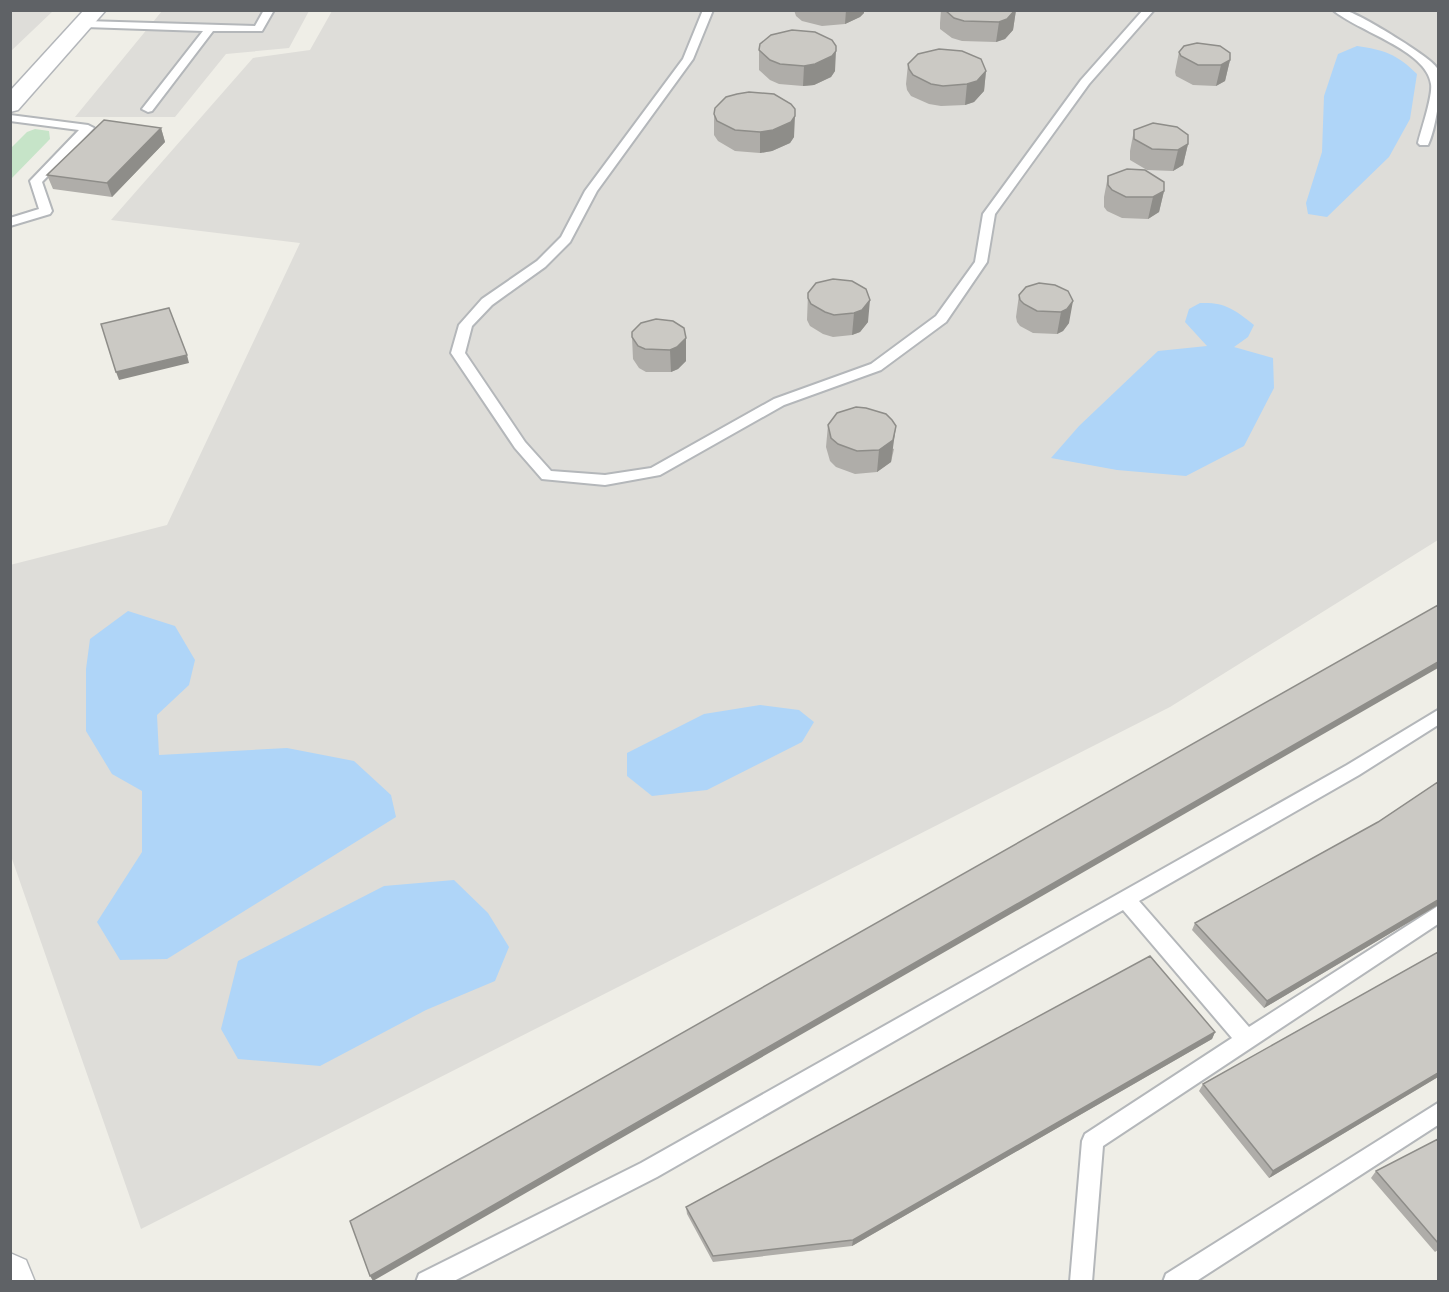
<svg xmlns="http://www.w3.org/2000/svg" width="1449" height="1292" viewBox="0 0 1449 1292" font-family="'Fira Sans Condensed',sans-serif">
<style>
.industrial{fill:#deddd9}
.green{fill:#c6e4c8}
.water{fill:#afd5f8}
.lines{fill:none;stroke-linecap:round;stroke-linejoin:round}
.service-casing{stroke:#b4b7ba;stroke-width:4}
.minor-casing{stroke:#b4b7ba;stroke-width:3}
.secondary-casing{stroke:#b3b6ba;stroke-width:3}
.service{fill:#fff;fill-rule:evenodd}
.minor{fill:#fff;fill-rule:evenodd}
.secondary{fill:#fff;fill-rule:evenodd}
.wall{fill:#afada9}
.shaded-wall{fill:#8e8d89}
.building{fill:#cbc9c4;stroke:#8e8d89;stroke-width:1.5}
</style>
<rect width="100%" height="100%" fill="#efeee7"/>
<path class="industrial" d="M11 10H53V11L11 51Z
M162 11H309L289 48 226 54 175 117H75Z
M332 11H1438V540L1170 707 141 1229 11 856 10 565 167 525 300 243 111 220 253 58 310 50Z"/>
<path class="green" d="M35 129 49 131 50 139 11 179V148L27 132Z"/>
<path class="water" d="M1357 46C1384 50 1397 54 1417 74L1410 119 1389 157 1327 217 1308 214 1306 203 1322 152 1324 96 1338 54Z
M1200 303C1225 302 1234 309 1254 325L1248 337 1234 347 1273 358 1274 388 1244 446 1186 476 1117 470 1051 458 1079 426 1158 351 1207 346 1185 322 1189 309Z
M128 611 175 626 195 660 189 685 157 715 159 755 287 748 354 761 391 795 396 817 167 959 120 960 97 922 142 852V791L112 774 86 731V669L90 639Z
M760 705 799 710 814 722 802 742 707 790 652 796 627 776V753L704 714Z
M454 880 488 913 509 947 495 981 426 1010 320 1066 238 1059 221 1029 238 961 384 886Z"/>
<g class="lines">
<defs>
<path id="service" d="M264 10H274L262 31H213L152 111 148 112 142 109 203 31 85 27 80 24 85 21 255 26Z
M703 10H713L693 59 597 191 570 242 545 267 492 305 472 326 465 353 525 442 551 471 605 475 651 468 774 399 871 364 936 316 975 262 983 214 1081 80 1143 10H1154L1089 84 995 214 987 262 946 322 881 370 784 405 660 475 605 485 542 479 515 448 451 353 459 325 482 299 537 261 561 237 585 191 683 59Z
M1333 10C1337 10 1343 10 1347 11 1361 15 1431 57 1437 68 1444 83 1435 131 1428 145H1420L1418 143C1421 130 1433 96 1431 84 1427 50 1357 31 1333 10Z
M10 115 88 125 94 128 42 182 52 211 50 214 10 226V218L39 209 30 181 79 130 10 121Z
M1438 710V725L1359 775 1139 901 1249 1027 1438 906V924L1103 1146 1092 1282H1070L1082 1141 1085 1134 1232 1038 1123 910 657 1177 452 1282H416L419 1274 641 1163 1347 765Z
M1438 1103V1125L1195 1282H1163L1166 1274Z"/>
<path id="minor" d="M10 1253 26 1260 35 1282H10Z"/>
<path id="secondary" d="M84 10H106L18 110 10 112V91Z"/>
</defs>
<use href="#service" class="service-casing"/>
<use href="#minor" class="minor-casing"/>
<use href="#secondary" class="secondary-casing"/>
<use href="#service" class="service"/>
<use href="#minor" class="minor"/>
<use href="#secondary" class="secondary"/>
</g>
<path class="wall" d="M794 10H864V13L860 17 845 24 822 26 802 21 796 16Z
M941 10H1016L1013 30 1005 39 996 42 962 41 952 38 940 29V23Z
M759 50 835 71 831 77 814 85 803 86 779 84 770 80 759 70Z
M1179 52 1230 60 1225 81 1216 86 1193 85 1176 76 1175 72Z
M908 64 986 71 984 91 974 102 965 105 941 106 929 104 911 96 907 90 906 84Z
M714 114 794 137 790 143 772 151 760 153 735 151 718 141 714 135Z
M161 128 165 142 112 197 53 189 47 175Z
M1134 130 1188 144 1183 165 1173 171 1147 170 1130 160V151Z
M1108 176 1164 191 1159 212 1148 219 1122 218 1107 211 1104 207V197Z
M816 283 868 322 860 332 852 335 833 337 823 334 810 326 807 320 808 293Z
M1039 283 1069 323 1063 331 1057 334 1033 333 1020 326 1017 322 1016 317 1019 295Z
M641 323 686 361 678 369 671 372H646L639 368 633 359 632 337Z
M828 425 894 449 891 462 877 472 855 474 836 467 830 461 826 447Z
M1438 782V905L1264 1008 1192 930 1195 923 1378 822Z
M1438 952V1077L1269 1178 1199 1091 1203 1084Z
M1215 1032 1212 1039 852 1246 713 1262 687 1214 686 1207Z
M1438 1139V1250L1435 1252 1371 1178 1376 1171Z"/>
<path class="shaded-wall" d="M846 10H864V13L860 17 845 24Z
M1016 10 1013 30 1005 39 996 42 999 22Z
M836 51 835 71 831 77 814 85 803 86 804 66Z
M1230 60 1225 81 1216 86 1221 65Z
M986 71 984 91 974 102 965 105 967 84Z
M795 116 794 137 790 143 772 151 760 153V132Z
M161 128 165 142 112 197 107 183Z
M1188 144 1183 165 1173 171 1178 150Z
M1164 191 1159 212 1148 219 1153 197Z
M870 300 868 322 860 332 852 335 854 313Z
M1073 301 1069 323 1063 331 1057 334 1061 312Z
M686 338V361L678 369 671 372 670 350Z
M187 355 189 363 119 380 116 372Z
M896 426 891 462 877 472 879 450Z
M1438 662V668L373 1281 370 1276Z
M1438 900V905L1264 1008 1267 1001Z
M1215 1032 1212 1039 852 1246 853 1240Z
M1438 1073V1077L1269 1178 1273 1171Z"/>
<path class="building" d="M945 10H1015L1007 19 999 22 964 21 954 18Z
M792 30 815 32 832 40 836 46V51L832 56 815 64 804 66 780 64 770 60 759 50 760 44 771 35Z
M1197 43 1220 46 1230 53V60L1221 65H1198L1181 56 1179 52 1184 46Z
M939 49 962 51 981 59 986 71 977 81 967 84 943 86 931 84 913 75 909 69 908 64 918 54Z
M749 92 774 94 791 104 795 109V116L791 122 773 130 760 132 735 130 717 121 714 114 715 108 726 97 737 94Z
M104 120 161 128 107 183 47 175Z
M1153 123 1177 127 1188 135V144L1178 150 1152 149 1134 139V130Z
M1127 169 1145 170 1164 182V191L1153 197H1126L1112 190 1108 185V176Z
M833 279 852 281 866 289 870 300 862 310 854 313 834 315 825 312 811 304 808 298V293L816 283Z
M1039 283 1055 285 1068 291 1073 301 1067 309 1061 312 1037 311 1024 304 1020 300 1019 295 1026 287Z
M169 308 187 355 116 372 101 324Z
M656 319 673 321 684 328 686 338 677 347 670 350 645 349 638 346 632 337V332L641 323Z
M856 407 866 408 886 414 892 420 896 426 893 440 879 450 857 451 838 444 831 438 828 425 837 413Z
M1438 605V662L370 1276 350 1221Z
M1438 782V900L1267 1001 1195 923 1378 822Z
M1438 952V1073L1273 1171 1203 1084Z
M1150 956 1215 1032 853 1240 713 1256 686 1207Z
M1438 1139V1243L1376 1171Z"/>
<rect width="1449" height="1292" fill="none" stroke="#5f6266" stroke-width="24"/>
</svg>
